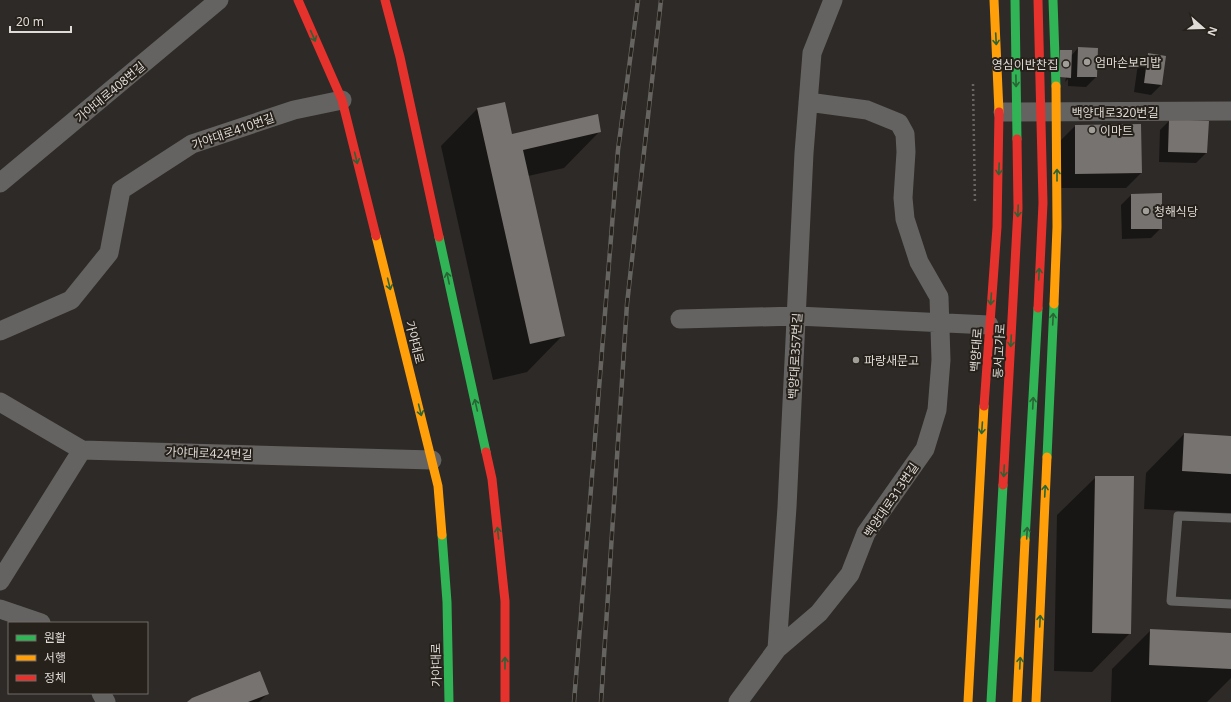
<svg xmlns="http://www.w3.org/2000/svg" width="1231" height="702" viewBox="0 0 1231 702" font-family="'Noto Sans','Noto Sans KR',sans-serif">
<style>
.shadow{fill:#0007}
.building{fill:#767370}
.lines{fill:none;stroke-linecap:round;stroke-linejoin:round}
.path{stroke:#686663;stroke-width:2.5;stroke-dasharray:2 3;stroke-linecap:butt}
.lane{stroke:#656361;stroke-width:9}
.street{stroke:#656361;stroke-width:19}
.fast{stroke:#30b455;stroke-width:9}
.slow{stroke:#ff9f0a;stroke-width:9}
.jam{stroke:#e5322d;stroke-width:9}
.rail-casing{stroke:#666461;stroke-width:4.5}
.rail{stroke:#26211a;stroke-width:3;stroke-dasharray:9;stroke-linecap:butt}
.oneway{stroke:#2a6335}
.poi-dot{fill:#a19d99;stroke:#26211a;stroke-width:1.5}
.labels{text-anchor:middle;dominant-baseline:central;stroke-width:4;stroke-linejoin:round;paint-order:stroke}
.poi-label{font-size:12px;fill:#dfdbd7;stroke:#26211a;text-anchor:start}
.street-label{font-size:12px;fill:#dfdbd7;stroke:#26211a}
</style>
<rect width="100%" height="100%" fill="#2d2a27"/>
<path class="shadow" d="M1078 48 1096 77 1086 87 1068 86V79L1065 82 1071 56Z
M1148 54 1161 85 1151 95 1134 92 1138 64Z
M477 109 511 135 600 131 564 168 528 176 563 335 527 372 493 380 441 146Z
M1170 120 1208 122 1206 153 1196 163 1159 162 1160 130Z
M1075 126 1141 173 1126 188H1061L1060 141Z
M1131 195 1161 228 1151 238 1122 239 1121 205Z
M1184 434 1231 437V513L1144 509 1146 473Z
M1096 477 1130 633 1092 672 1054 671 1057 515Z
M1151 630 1231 634V678L1207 702H1111L1112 669Z
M268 693 259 702H189Z"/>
<path class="building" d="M1078 47 1098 48 1097 77H1077Z
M1060 50H1072L1071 78 1060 77Z
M1148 53 1166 56 1162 85 1144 83Z
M505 102 512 134 598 114 601 132 523 150 565 336 530 344 477 108Z
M1169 119 1209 121 1207 153 1168 152Z
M1141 124 1142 173 1075 174V125Z
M1162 193V229H1131V194Z
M1184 433 1231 436V474L1182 471Z
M1095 476H1134L1131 634 1092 633Z
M1150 629 1231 633V669L1149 665Z
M260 671 269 694 248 702H187L192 698Z"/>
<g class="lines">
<path class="path" d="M973 84 975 204"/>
<path class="lane" d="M1231 518 1178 516 1171 601 1231 604"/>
<path class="street" d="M1003 112 1231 111
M0 183 219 0
M680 319 797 316 989 325
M0 331 71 300 109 253 121 190 192 144 294 110 342 100
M0 402 82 450 432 460
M0 581 82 450
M0 609 41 623
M777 649 819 613 850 574 866 533 925 449 937 410 941 360 939 297 919 262 905 219 903 198 906 152 905 134 899 123 867 110 808 102
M101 693 106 702
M738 702 777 649 787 507 804 153 812 53 833 0"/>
<path class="fast" d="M1015 0 1017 139
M1053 0 1056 86
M439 237 486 452
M1047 457 1054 304
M442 535 447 602 449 702
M1025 540 1038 308
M991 702 1003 485"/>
<path class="slow" d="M994 0 999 112
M376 236 438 486 442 535
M1054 304 1057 227 1056 86
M968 702 984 406
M1017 702 1025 540
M1036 702 1047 457"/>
<path class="jam" d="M298 0 342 100 376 236
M385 0 400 57 439 237
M1038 308 1043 203 1038 0
M984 406 997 227 999 112
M486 452 492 479 505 601V702
M1003 485 1018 208 1017 139"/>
<defs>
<path id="rail" d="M574 702 618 150 638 0
M601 702 627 304 661 0"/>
</defs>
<use href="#rail" class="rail-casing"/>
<use href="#rail" class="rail"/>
</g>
<defs><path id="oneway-shaft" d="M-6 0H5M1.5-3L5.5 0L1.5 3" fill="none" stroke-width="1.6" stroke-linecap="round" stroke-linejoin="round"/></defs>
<g class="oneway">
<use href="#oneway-shaft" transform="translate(313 36) rotate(66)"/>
<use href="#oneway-shaft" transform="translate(996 39) rotate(87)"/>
<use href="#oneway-shaft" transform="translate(1016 81) rotate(89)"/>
<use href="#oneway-shaft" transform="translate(356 158) rotate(76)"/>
<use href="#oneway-shaft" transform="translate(999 169) rotate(92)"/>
<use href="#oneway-shaft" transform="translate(1057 175) rotate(-90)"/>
<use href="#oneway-shaft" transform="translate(1018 211) rotate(92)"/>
<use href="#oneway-shaft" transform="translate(1039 274) rotate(-87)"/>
<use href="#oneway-shaft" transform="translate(448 278) rotate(-102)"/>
<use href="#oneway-shaft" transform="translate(389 284) rotate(76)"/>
<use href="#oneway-shaft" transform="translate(991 299) rotate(94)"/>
<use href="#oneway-shaft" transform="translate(1053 319) rotate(-87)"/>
<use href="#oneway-shaft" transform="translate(1011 341) rotate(93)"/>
<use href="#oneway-shaft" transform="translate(1033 403) rotate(-87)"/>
<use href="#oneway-shaft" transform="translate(476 405) rotate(-103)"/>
<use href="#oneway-shaft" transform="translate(420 410) rotate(76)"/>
<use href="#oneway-shaft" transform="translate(982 428) rotate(94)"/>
<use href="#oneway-shaft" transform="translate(1004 471) rotate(93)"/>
<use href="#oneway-shaft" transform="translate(1045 491) rotate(-87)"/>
<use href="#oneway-shaft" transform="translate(498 533) rotate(-96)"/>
<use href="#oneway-shaft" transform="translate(1027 533) rotate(-87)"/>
<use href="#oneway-shaft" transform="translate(1040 621) rotate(-87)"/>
<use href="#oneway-shaft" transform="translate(505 663) rotate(-90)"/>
<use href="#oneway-shaft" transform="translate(1020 663) rotate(-87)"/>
</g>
<g class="poi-dot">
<circle cx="1087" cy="62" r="4"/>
<circle cx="1066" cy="64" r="4"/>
<circle cx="1092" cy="130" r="4"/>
<circle cx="1146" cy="211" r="4"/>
<circle cx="856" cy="360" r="4"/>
</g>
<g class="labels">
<g class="poi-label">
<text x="1095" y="62">엄마손보리밥</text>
<text x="1058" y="64" text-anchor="end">영심이반찬집</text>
<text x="1100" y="130">이마트</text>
<text x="1154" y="211">청해식당</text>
<text x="864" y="360">파랑새문고</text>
</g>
<g class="street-label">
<text transform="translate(110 92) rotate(-40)">가야대로408번길</text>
<text x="1115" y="112">백양대로320번길</text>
<text transform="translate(233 131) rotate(-19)">가야대로410번길</text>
<text transform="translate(415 342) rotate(76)">가야대로</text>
<text transform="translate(976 350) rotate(-86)">백양대로</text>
<text transform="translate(999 351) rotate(-87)">동서고가로</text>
<text transform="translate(795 356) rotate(-87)">백양대로357번길</text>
<text transform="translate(209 453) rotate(2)">가야대로424번길</text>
<text transform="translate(891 500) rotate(-56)">백양대로313번길</text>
<text transform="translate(436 665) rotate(-91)">가야대로</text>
</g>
</g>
<rect x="8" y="622" width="140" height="72" fill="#26211a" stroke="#706b66"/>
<rect x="16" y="635" width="20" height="6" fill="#30b455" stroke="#706b66"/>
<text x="44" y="642" font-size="12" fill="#dfdbd7">원활</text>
<rect x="16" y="655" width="20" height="6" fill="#ff9f0a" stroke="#706b66"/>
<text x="44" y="662" font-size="12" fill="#dfdbd7">서행</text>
<rect x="16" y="675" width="20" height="6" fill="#e5322d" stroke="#706b66"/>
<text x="44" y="682" font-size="12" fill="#dfdbd7">정체</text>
<g transform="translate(1203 28) rotate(110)" stroke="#26211a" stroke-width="3" paint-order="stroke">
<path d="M0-3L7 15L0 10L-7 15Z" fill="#dfdbd7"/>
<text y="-6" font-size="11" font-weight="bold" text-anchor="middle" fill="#dfdbd7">N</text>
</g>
<path d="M10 26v6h61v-6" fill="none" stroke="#dfdbd7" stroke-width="2"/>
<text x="16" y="26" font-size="12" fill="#dfdbd7" stroke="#26211a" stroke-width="3" paint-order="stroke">20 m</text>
</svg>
